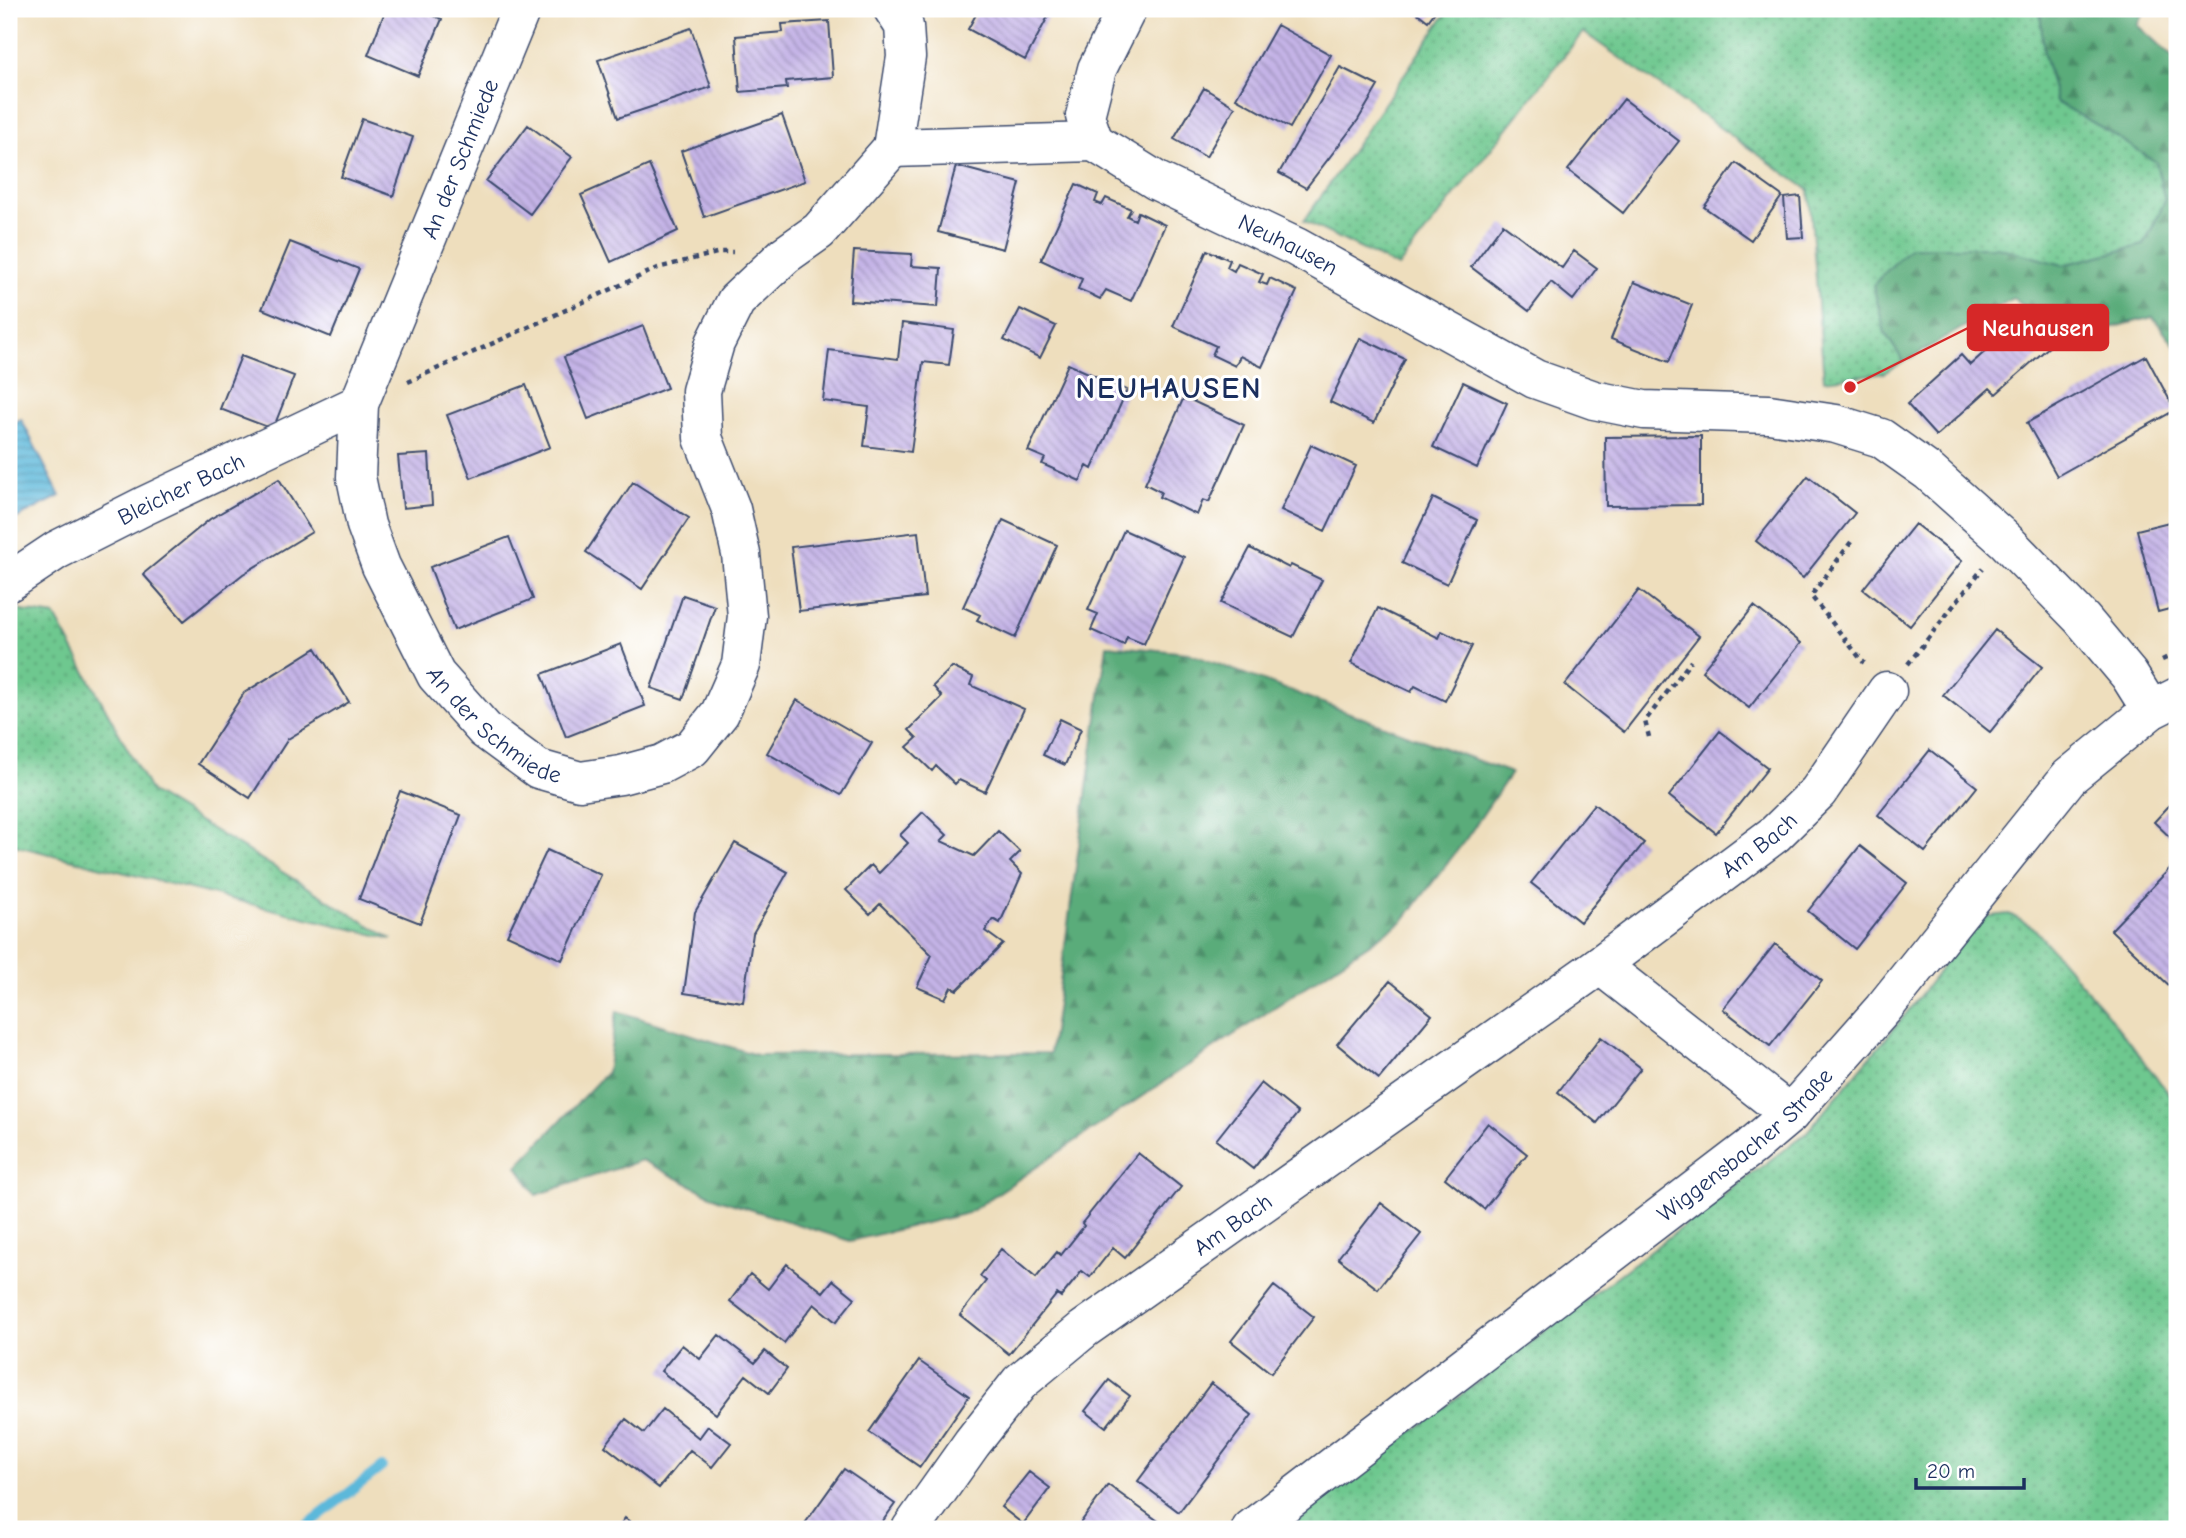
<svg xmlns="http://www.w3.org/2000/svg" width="2186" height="1538" viewBox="0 0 2186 1538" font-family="'Comic Neue',sans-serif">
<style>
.grass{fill:url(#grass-dots);stroke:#447c76;stroke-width:2}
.forest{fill:url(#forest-firs);stroke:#3a6e6c;stroke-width:2}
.water{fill:url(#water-rules);stroke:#3c749c;stroke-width:2}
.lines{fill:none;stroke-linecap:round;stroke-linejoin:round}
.stream{stroke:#5cb8da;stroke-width:10}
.building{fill:url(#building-back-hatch)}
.minor-casing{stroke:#3b496c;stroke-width:41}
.path{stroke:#3b496c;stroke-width:4.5;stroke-dasharray:5 5;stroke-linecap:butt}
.minor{stroke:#fff;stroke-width:38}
.labels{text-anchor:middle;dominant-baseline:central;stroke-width:6;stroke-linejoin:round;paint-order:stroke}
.street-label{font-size:23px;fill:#1b2f5e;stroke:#fff}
.district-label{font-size:30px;font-weight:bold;letter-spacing:2px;fill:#1b2f5e;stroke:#fff}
.leader{fill:none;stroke:#d62828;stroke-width:2.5}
.callout-dot{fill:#d62828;stroke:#fff;stroke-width:2.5}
.callout{fill:#d62828;stroke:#d62828;stroke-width:2.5}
.callout-label{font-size:24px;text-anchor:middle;font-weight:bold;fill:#fff}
</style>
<defs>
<pattern id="grass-dots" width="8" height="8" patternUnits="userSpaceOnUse" patternTransform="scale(1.75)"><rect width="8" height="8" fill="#6ec88f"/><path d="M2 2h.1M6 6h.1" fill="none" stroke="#5aa378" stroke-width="1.8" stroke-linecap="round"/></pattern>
<pattern id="forest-firs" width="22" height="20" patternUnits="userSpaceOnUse" patternTransform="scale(1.75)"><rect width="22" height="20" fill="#5aac7a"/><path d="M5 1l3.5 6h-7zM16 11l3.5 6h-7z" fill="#4a8c67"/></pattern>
<pattern id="water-rules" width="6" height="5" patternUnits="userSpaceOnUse" patternTransform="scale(1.75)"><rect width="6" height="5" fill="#5cb8da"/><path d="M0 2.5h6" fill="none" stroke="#4b96b4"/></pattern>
<pattern id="building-back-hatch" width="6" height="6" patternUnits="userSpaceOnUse" patternTransform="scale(1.75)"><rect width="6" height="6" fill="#c5b4e7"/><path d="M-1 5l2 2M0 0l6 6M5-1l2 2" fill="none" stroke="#9f93be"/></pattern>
</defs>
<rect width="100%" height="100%" fill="#fff"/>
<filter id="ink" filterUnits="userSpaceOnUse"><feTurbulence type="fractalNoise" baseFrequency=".0143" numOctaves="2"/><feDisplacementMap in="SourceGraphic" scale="14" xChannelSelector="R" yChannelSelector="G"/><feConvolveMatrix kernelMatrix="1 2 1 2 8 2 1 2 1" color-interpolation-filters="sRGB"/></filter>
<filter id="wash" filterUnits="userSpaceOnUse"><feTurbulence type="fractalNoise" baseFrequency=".00686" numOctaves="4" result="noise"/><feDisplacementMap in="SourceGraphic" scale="28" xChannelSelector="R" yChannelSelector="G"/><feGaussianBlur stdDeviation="1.57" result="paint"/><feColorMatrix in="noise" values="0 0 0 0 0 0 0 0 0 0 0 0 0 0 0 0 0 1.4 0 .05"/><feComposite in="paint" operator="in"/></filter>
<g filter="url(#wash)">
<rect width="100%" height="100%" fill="#eedebd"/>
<path class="grass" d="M1449 9H2040L2044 54 2056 102 2103 128 2156 162 2165 201 2144 245 2063 265 1997 247 1885 333 1904 362 1884 373 1824 380 1809 190 1583 32 1398 267 1304 221Z
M9 609 55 616 151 792 392 939 9 844Z
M2009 914 2033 927 2105 1011 2177 1104V1529H1284L1806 1133 1897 1025 1981 917Z"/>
<path class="forest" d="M2040 9H2146L2137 25 2177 61V348L2153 317 2067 339 2013 298 1904 362 1885 333 1873 285 1910 247H1997L2063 265 2144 245 2165 201 2156 162 2103 128 2056 102 2044 53Z
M1107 645 1188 653 1511 773 1466 839 1403 921 968 1213 850 1241 718 1199 642 1160 536 1195 517 1166 607 1072 617 1011 756 1055 1050 1053Z"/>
<path class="water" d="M21 419 60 496 9 522V425Z"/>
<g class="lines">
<path class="stream" d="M302 1529 382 1467"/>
</g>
<g id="blocks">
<path class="building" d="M386 9H417L442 19 418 76 368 55Z
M979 9H1052L1025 60 968 29Z
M1412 9H1437L1428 21Z
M829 21 833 77 786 81 787 88 740 92 736 36 783 32 782 24Z
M1277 25 1331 55 1290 128 1236 98Z
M691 28 711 87 618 118 598 60Z
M1340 67 1378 86 1358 120 1306 188 1279 173Z
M1204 88 1235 107 1206 157 1174 139Z
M1624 99 1679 141 1623 213 1568 170Z
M782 115 805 181 704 217 681 151Z
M362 119 413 137 393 196 341 177Z
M528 125 572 157 530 214 486 181Z
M1736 163 1782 196 1751 240 1704 207Z
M649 165 678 231 611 262 581 195Z
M956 166 1020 183 1003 249 938 232Z
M1076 184 1098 194 1095 202 1102 205 1106 198 1131 209 1127 216 1135 220 1138 212 1165 225 1131 301 1106 290 1100 299 1090 294 1078 289 1082 279 1041 260Z
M1800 196 1803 237 1787 238 1784 198Z
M1503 224 1562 268 1574 251 1597 268 1573 300 1551 282 1529 311 1471 267Z
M290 242 359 269 331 337 262 309Z
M1207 250 1230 260 1227 267 1234 271 1238 263 1263 274 1259 282 1267 285 1270 278 1297 291 1262 367 1240 356 1235 366 1212 355 1216 346 1173 326Z
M854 251 912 254 911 266 941 268 938 307 850 301Z
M1634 282 1692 305 1669 362 1611 339Z
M1020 309 1056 326 1040 358 1004 340Z
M2025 316 2051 345 1996 394 1990 388 1936 436 1907 404 1961 355 1970 365Z
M902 323 954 330 949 365 923 362 911 452 864 446 869 407 823 401 829 350 898 359Z
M643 326 667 388 588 419 564 357Z
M1360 338 1405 359 1374 423 1330 402Z
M241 356 294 376 273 429 220 409Z
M2146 356 2175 410 2057 476 2027 423Z
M1068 364 1127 390 1092 469 1087 466 1080 481 1042 464 1045 458 1028 451Z
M1463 382 1507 403 1477 468 1433 447Z
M526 385 550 447 471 478 447 415Z
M1184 397 1244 425 1209 502 1203 500 1197 515 1159 497 1161 492 1145 484Z
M1701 436V505L1606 506 1605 437Z
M1311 445 1356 466 1325 531 1281 510Z
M429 454 432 505 403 508 398 456Z
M1808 476 1855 513 1803 578 1756 541Z
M279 479 312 532 243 574 184 621 143 574 210 519Z
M633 482 689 518 642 589 586 552Z
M1433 498 1477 520 1447 584 1402 563Z
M1003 520 1057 545 1015 638 977 620 980 615 963 607Z
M2177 520V607L2158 612 2137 530Z
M1915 524 1962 561 1910 626 1863 589Z
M1124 530 1184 557 1144 644 1127 637 1124 645 1091 630 1098 614 1088 610Z
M918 532 925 597 799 611 791 547Z
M509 537 533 599 454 630 430 567Z
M1250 548 1289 568 1291 565 1322 580 1293 637 1221 603Z
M1639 590 1699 636 1624 732 1565 685Z
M683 595 715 606 683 699 651 688Z
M1754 606 1801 643 1749 708 1702 671Z
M1378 608 1439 638 1442 631 1472 646 1445 701 1415 686 1411 692 1351 663Z
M1995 630 2042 667 1990 732 1943 695Z
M621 644 645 706 566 737 542 674Z
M316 648 349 702 288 739 250 798 198 764 244 693Z
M952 667 973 677 970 685 1024 709 985 792 959 780 955 784 936 766 932 771 907 747 917 738 909 730 942 697 933 686Z
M797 700 872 743 841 795 767 753Z
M1060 719 1081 729 1065 765 1043 755Z
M1720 731 1768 768 1716 833 1669 796Z
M1930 750 1977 787 1925 852 1878 815Z
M400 791 461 815 420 923 359 899Z
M2177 797V844L2154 822Z
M1594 804 1644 843 1580 922 1531 883Z
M923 812 947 835 941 841 974 856 998 831 1020 852 1010 862 1022 874 1000 923 993 919 985 931 1003 944 957 990 951 987 945 999 917 987 932 955 880 904 870 914 846 890 871 865 879 873 908 843 900 835Z
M735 843 788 872 753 933 743 1002 684 993 695 912Z
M1860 846 1907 883 1855 949 1808 911Z
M547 850 601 875 562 960 507 935Z
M2177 861V989L2175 991 2111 930Z
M1775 944 1822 981 1770 1046 1723 1009Z
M1390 981 1432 1015 1379 1079 1337 1044Z
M1601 1037 1641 1068 1597 1123 1558 1092Z
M1261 1083 1298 1113 1253 1169 1216 1140Z
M1488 1123 1527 1154 1484 1209 1445 1178Z
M1138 1153 1181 1187 1125 1258 1113 1248 1090 1277 1082 1271 1061 1297 1057 1294 1009 1354 960 1315 986 1281 980 1276 1001 1249 1036 1278 1057 1252 1061 1255 1084 1226 1082 1223Z
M1381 1203 1421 1234 1378 1289 1338 1258Z
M787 1264 823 1292 833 1280 855 1298 836 1322 814 1304 784 1343 730 1301 750 1274 768 1289Z
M1274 1286 1314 1317 1271 1373 1231 1341Z
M719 1335 755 1363 765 1351 787 1369 769 1393 746 1375 716 1414 661 1371 682 1345 700 1359Z
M919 1361 969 1396 920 1467 869 1432Z
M1109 1380 1130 1396 1106 1427 1085 1411Z
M1211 1383 1252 1415 1179 1512 1138 1481Z
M663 1409 699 1438 708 1426 731 1443 712 1467 690 1450 659 1488 605 1446 626 1419 644 1433Z
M844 1469 895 1504 877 1529H801Z
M1029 1472 1050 1488 1023 1524 1001 1507Z
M1108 1485 1158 1521 1152 1529H1076Z
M625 1518 639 1529H617Z"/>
</g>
</g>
<g filter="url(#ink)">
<use href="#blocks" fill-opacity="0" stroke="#3b496c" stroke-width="2"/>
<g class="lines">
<defs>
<g id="minor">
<path id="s1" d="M521 9 359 404 356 477 366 525 381 566 436 675 485 730 538 769 580 781 621 775 662 764 692 748 720 713 741 665 747 616 741 554 731 509 703 438 701 391 715 343 736 301 785 255 819 231 892 148 906 57 904 26 893 9"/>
<path id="s2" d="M1094 142 1157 181 1296 247 1535 379 1594 400 1644 410 1769 414 1836 424 1881 438 1929 472 2005 540 2082 619 2129 675 2151 710"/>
<path d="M1094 142 1085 116 1097 69 1127 9"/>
<path d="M892 148 1094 142"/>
<path id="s3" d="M9 582 57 550 144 506 359 404"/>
<path d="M1600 965 1790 1114"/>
<path id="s4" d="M911 1529 972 1443 1020 1382 1084 1329 1600 965 1775 834 1818 792 1887 691"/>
<path id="s5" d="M1251 1529 1751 1147 1790 1114 1883 1009 2069 777 2151 710 2177 697"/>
</g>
</defs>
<use href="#minor" class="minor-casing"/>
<path class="path" d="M408 382 658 268 720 252H733
M1851 542 1811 596 1864 663
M2162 660 2177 653
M1908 664 1983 568
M1649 737 1645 721 1691 661"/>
<use href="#minor" class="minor"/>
</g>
</g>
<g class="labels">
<g class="street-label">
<text transform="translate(460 159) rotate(-68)">An der Schmiede</text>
<text stroke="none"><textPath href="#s2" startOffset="220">Neuhausen</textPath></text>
<text stroke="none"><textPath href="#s3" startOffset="196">Bleicher Bach</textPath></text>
<text stroke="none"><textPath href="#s1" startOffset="793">An der Schmiede</textPath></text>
<text stroke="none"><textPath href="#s4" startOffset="1097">Am Bach</textPath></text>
<text stroke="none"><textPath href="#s5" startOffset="626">Wiggensbacher Straße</textPath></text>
<text stroke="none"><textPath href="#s4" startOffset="448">Am Bach</textPath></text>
</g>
<g class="district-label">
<text x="1169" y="388">NEUHAUSEN</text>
</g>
</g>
<path class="leader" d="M1850 387L1968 328"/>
<circle class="callout-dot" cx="1850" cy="387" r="7"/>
<rect class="callout" x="1968" y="305" width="140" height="45" rx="7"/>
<g class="callout-label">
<text x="2038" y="336">Neuhausen</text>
</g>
<rect width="2186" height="1538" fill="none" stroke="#fff" stroke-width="35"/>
<path d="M1916 1478v10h108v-10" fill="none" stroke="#1b2f5e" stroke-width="3.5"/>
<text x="1927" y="1478" font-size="21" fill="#1b2f5e" stroke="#ffffff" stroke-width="5" paint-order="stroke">20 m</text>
</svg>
